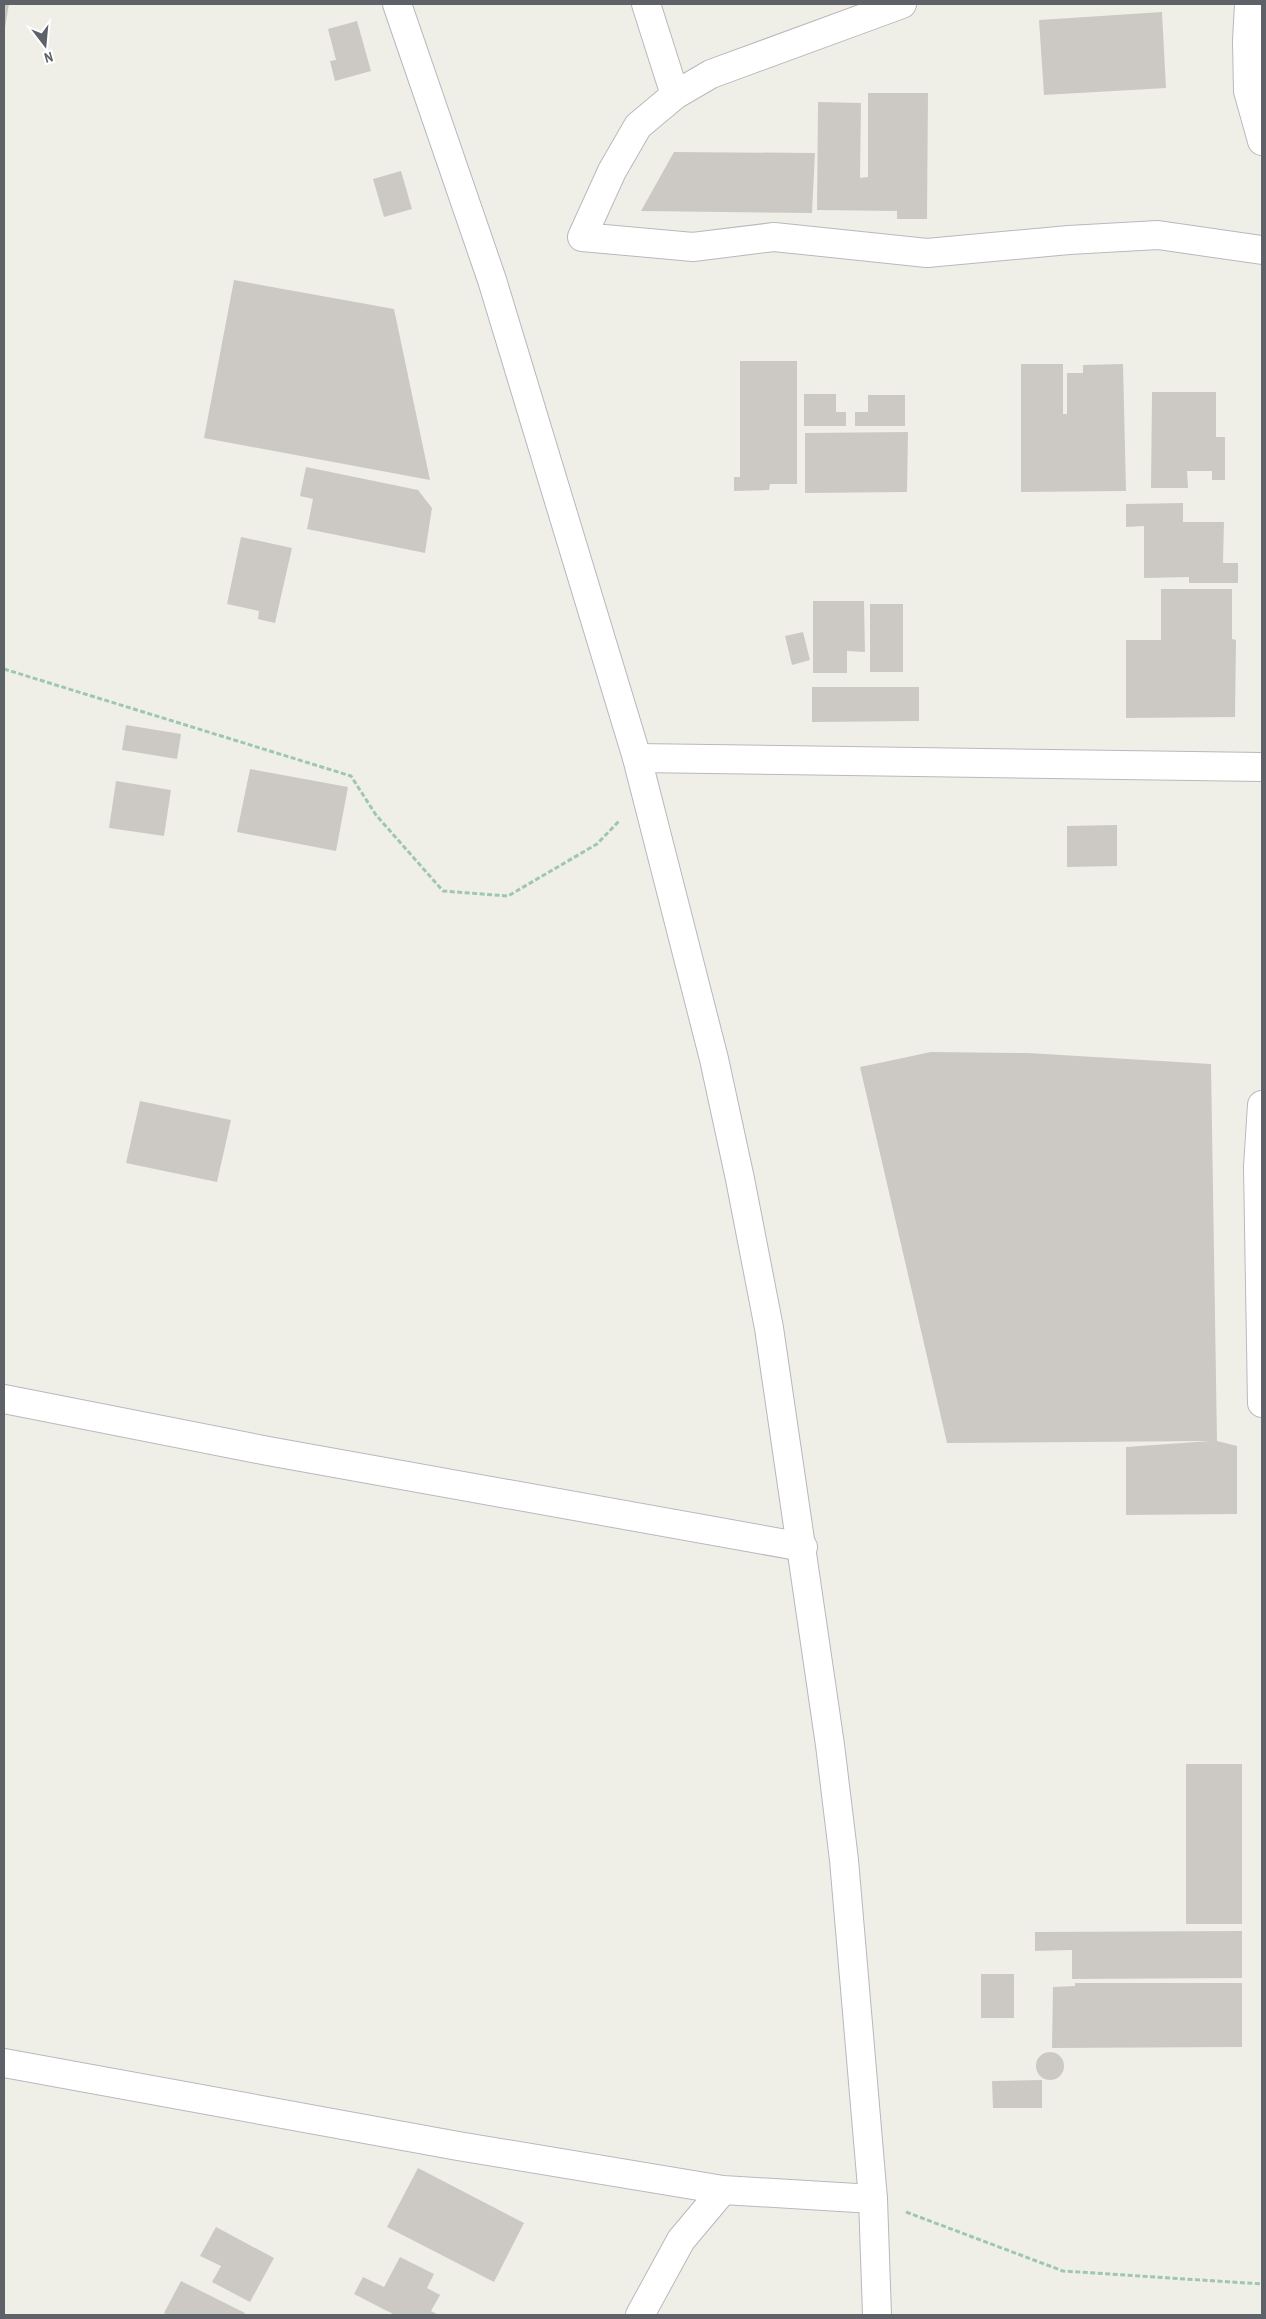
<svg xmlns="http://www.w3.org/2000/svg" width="1266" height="2319" viewBox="0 0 1266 2319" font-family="'Archivo Narrow',sans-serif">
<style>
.building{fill:#ccc9c4}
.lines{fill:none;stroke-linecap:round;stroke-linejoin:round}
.minor-casing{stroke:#b7b9bd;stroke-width:30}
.secondary-casing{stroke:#b5b8be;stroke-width:30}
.path{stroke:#9ec7ae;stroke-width:3;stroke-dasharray:5 2.5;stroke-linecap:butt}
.minor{stroke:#fff;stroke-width:28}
.secondary{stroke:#fff;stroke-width:28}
</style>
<rect width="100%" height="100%" fill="#f0efe7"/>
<path class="building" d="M4 4H9L5 28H4Z
M1162 12 1166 88 1044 95 1039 20Z
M357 21 371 71 335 81 330 61 336 60 328 29Z
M868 93H928L927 219H897V211L817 210 818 102 861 103 860 178 868 177Z
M674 152 815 153 812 213 641 211Z
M401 171 412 209 384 217 373 179Z
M234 280 394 309 430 480 204 438Z
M740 361H797V484H770L769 490 734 491V477H740Z
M1021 364H1063V414H1067V373H1083V365L1123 364 1126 491 1021 492Z
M1152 392H1216V437H1225V480H1212V471H1187L1188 488H1151Z
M804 394H836V412H846V426H804Z
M868 395H905V426H855V412H868Z
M908 432 907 492 805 493V433Z
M306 467 418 490 432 508 425 553 307 529 313 499 300 496Z
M1183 503V522H1224L1223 563H1238V583H1189V577L1144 578V526L1126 527V504Z
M241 537 292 548 275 623 258 619 259 611 227 604Z
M1161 589H1232V639L1236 640 1235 717 1126 718V640H1161Z
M813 601H864L865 652 847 651V673H813Z
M870 604H903V672H870Z
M803 632 810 660 792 665 785 636Z
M812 687H919V721L812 722Z
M126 725 181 734 177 759 122 750Z
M250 769 348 787 336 851 237 832Z
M116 781 171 790 164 836 109 828Z
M1117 825V866L1067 867V826Z
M931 1052 1028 1053 1211 1064 1217 1441 1237 1446V1514L1126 1515V1447L1210 1441 947 1443 860 1067Z
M140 1101 231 1120 217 1182 126 1163Z
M1186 1764H1242V1924H1186Z
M1242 1931V1978L1072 1979V1950L1035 1951V1932Z
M981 1974H1014V2018H981Z
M1075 1983H1242V2047L1052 2048 1053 1987 1075 1986Z
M1036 2066a14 14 0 1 1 28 0a14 14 0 1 1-28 0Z
M1042 2080V2108H993L992 2081Z
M418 2168 524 2223 494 2282 387 2227Z
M216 2227 274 2258 250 2302 212 2282 221 2266 200 2256Z
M400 2257 434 2274 427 2288 440 2295 431 2311 439 2315H395L354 2294 363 2277 384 2287Z
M181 2281 245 2313 244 2315H168L164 2313Z"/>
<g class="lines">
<defs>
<path id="minor" d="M646 4 675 95
M902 4 711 74 675 95 638 126 612 171 582 237 693 247 774 237 927 253 1069 240 1158 235 1262 250
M1249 4 1247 41 1248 91 1262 141
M637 758 1262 767
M1262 1105 1258 1167 1262 1403
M4 1399 268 1451 803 1547
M4 2063 458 2146 723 2190 873 2199
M640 2315 681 2240 723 2190"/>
<path id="secondary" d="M397 4 492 280 637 758 714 1059 740 1179 769 1328 830 1745 844 1860 873 2199 877 2315"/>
</defs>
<use href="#minor" class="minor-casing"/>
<use href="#secondary" class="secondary-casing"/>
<path class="path" d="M4 669 351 776 376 815 443 891 508 896 597 844 620 820
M906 2212 1063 2271 1262 2284"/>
<use href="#minor" class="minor"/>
<use href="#secondary" class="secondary"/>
</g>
<rect width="1266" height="2319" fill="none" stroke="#5e6167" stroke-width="10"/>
<g transform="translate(45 45) rotate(164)" stroke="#ffffff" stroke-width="4" paint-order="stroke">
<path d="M0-4L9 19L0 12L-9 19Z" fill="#5e6167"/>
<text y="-8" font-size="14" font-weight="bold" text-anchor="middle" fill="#5e6167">N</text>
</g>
</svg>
